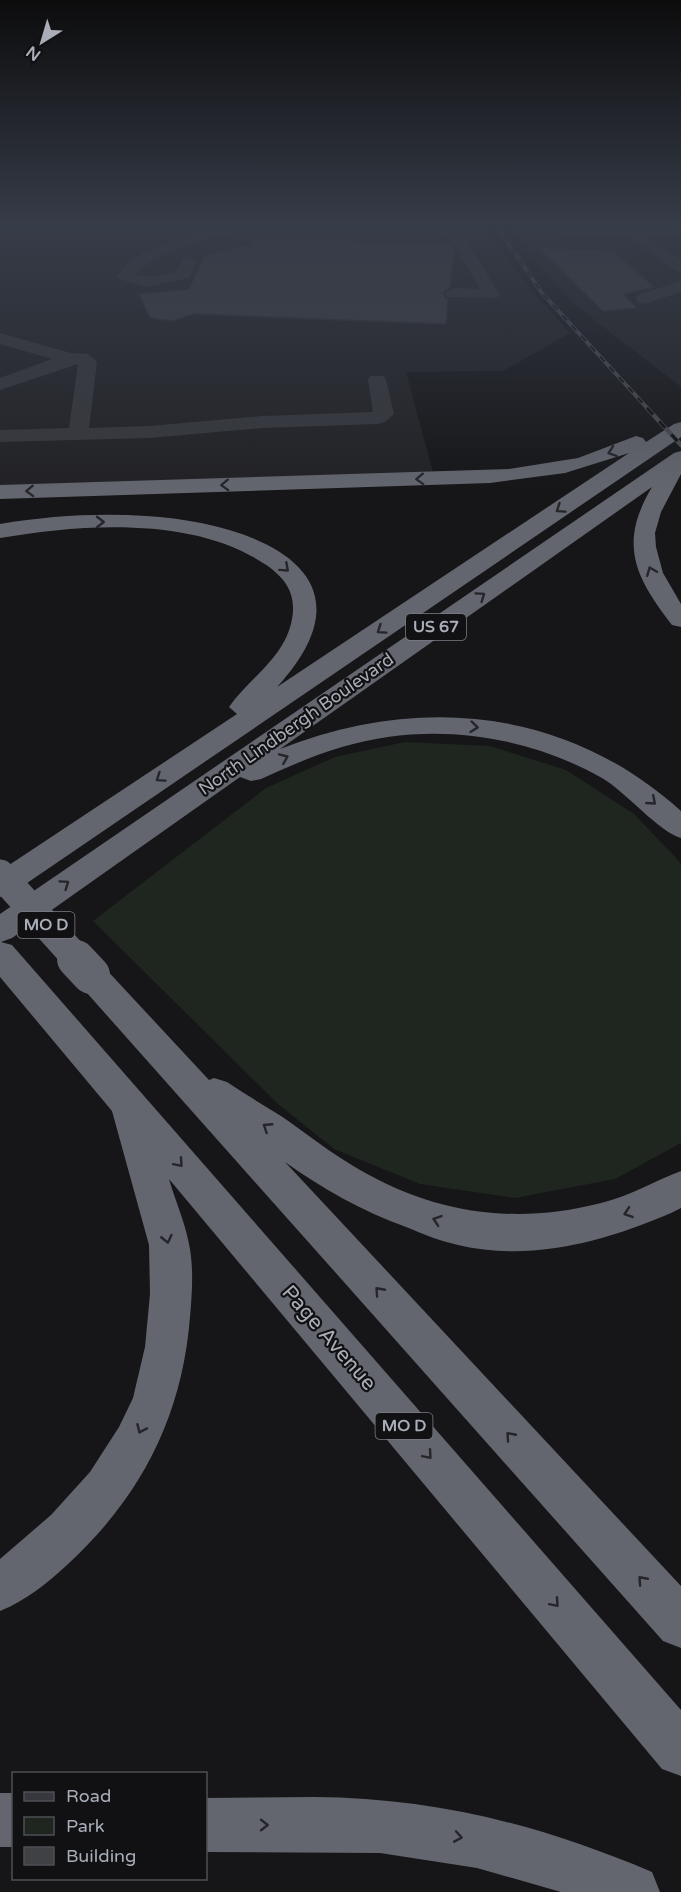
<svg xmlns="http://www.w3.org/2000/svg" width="681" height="1892" viewBox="0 0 681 1892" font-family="'Varela Round',sans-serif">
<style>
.built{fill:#222225}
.green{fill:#1e261f}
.building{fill:#404145;stroke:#303034;stroke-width:1.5}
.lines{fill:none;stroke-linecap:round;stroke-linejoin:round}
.minor{fill:#37383d;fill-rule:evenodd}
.highway{fill:#63666e;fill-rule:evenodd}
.rail-far1-casing{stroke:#4a4c52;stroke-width:4}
.rail-casing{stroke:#4a4c52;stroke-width:4.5}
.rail-far1{stroke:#111113;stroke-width:2;stroke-dasharray:7;stroke-linecap:butt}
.rail{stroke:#111113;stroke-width:3;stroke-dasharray:9;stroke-linecap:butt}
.highway-bridge-far1{stroke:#63666e;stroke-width:29}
.highway-bridge{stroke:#63666e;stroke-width:38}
.oneway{stroke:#26262a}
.labels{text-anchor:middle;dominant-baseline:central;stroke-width:4.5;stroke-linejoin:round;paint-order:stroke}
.shield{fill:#111113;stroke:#7b7e86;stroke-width:1.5}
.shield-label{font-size:16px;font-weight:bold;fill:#a8adb8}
.street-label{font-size:18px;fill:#a8adb8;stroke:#111113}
.near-street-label{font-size:21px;fill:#a8adb8;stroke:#111113}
</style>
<rect width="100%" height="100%" fill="#161618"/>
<path class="built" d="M0 225H167L188 233 199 229 189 225H486L496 245 532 291 570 333 503 371 406 372 433 472 0 486Z
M505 225H681V387L574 304Z"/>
<path class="green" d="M405 742 490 746 566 770 634 814 679 861 681 865V1143L615 1179 515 1198 420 1184 334 1149 278 1104 93 921 266 788 335 757Z"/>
<path class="building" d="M254 237 452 245 454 249 450 287 443 292 445 298 448 299 446 324 193 314 173 321 150 318 139 294 189 289 205 255 250 245Z
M539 248 613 251 654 287 623 294 637 308 603 311Z"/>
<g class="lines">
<path class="minor" d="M182 225H194L210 230 228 225H253L251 228C218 237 158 248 135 275L154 277 176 272 183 258 189 256 197 261 189 278 146 287 119 279 117 276C135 251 165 243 194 235L183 231 180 228Z
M430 225H445L461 231 499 294 497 298 447 297 445 293 453 288 480 289 450 237 431 230Z
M535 225 611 230 681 225V235L648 237 681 260V272L675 270 630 238 577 237 537 228Z
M681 281V292L644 304 638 303 636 299 638 295Z
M0 333 71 353 88 354 97 362 89 428 149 426 262 416 373 412 368 380 370 376H384L386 380 394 414 385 422 378 424 262 428 149 438 0 442V430L69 428 78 364 0 390V378L52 359 0 344Z"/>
<path class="highway" d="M681 422V437L11 894 0 897V871L237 714 229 707C250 677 285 658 292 619 297 593 284 576 263 563 192 516 81 524 0 538V524C48 516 97 513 146 516 248 522 385 569 277 687L629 453 565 473 490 483 0 499V485L509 469 578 458 636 436 643 438 646 442 674 424Z
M681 451V474L661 512 655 533 656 547 663 573 681 604V627L672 625C635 577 618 544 652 487L280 749C420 694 567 708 681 811V838C659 832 626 792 602 778 524 734 429 721 342 747 314 755 288 767 261 779L251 781 240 777 12 938 1 942 12 945 681 1710V1776L662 1769 169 1179C175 1200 185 1222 189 1244 194 1267 192 1294 190 1317 182 1417 141 1497 67 1565 46 1584 27 1600 0 1611V1559L51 1515 90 1472 119 1427 133 1398 145 1347 150 1294 149 1245 112 1111 0 977V914L674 453Z
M91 962 103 966 209 1080 214 1078 227 1082C245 1094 263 1105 281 1116 307 1134 332 1154 360 1170 436 1214 516 1225 601 1203 630 1196 654 1181 681 1171V1208L671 1213C604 1242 530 1262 458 1245 440 1241 423 1234 406 1227 362 1211 323 1189 285 1162L681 1586V1648L663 1641 79 984 74 975 79 966Z
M0 1793H14V1847H0Z
M314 1797C437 1798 540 1825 652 1872L660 1892H561L477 1868 380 1853 206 1852V1798Z"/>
<defs>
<path id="rail-far1" d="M496 225 542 293 649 410"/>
<path id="rail" d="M647 408 681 445"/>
</defs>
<use href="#rail-far1" class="rail-far1-casing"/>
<use href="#rail" class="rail-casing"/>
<use href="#rail-far1" class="rail-far1"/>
<use href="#rail" class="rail"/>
<path class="highway-bridge-far1" d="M0 874 78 960"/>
<path class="highway-bridge" d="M76 959 91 975"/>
</g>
<defs><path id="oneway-chevron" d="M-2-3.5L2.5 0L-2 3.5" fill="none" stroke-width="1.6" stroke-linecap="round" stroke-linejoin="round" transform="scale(1.5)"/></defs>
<g class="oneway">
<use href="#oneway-chevron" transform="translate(612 452) rotate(161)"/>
<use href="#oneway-chevron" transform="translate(420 479) rotate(178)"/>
<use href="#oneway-chevron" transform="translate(225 485) rotate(178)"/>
<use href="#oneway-chevron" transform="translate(30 491) rotate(178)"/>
<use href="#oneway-chevron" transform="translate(560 509) rotate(146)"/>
<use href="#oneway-chevron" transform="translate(100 522)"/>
<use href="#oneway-chevron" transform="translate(285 568) rotate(42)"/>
<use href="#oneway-chevron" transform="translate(651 571) rotate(-112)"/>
<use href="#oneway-chevron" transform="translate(481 596) rotate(-35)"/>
<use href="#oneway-chevron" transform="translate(381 630) rotate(146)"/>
<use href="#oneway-chevron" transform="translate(474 727) rotate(6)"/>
<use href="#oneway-chevron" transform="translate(284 758) rotate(-23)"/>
<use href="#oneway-chevron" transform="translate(160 778) rotate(146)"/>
<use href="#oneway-chevron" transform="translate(652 801) rotate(41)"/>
<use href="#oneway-chevron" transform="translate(65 884) rotate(-35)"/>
<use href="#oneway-chevron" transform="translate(267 1127) rotate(-147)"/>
<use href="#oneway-chevron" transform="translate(179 1163) rotate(49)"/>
<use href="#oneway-chevron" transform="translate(628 1213) rotate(161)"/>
<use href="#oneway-chevron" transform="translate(437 1220) rotate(-161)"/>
<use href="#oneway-chevron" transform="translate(167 1239) rotate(77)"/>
<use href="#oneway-chevron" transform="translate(379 1291) rotate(-132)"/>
<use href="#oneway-chevron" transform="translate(141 1429) rotate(114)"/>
<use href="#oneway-chevron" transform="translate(510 1436) rotate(-132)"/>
<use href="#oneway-chevron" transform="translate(428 1455) rotate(49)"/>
<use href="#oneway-chevron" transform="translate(642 1580) rotate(-132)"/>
<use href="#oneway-chevron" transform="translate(555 1603) rotate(49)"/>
<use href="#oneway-chevron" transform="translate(264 1825)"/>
<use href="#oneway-chevron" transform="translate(458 1837) rotate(10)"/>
</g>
<linearGradient id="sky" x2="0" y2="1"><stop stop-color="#0c0c0d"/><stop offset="0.46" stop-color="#363c48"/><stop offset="1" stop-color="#363c48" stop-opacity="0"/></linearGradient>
<rect width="681" height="490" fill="url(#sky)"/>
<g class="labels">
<g class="shield">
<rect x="406" y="614" width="60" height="26" rx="4.5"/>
<rect x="17.5" y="912" width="57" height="26" rx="4.5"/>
<rect x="375.5" y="1413" width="57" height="26" rx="4.5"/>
</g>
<g class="shield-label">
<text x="436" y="627">US 67</text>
<text x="46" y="925">MO D</text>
<text x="404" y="1426">MO D</text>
</g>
<g class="street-label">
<text transform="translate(296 724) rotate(-35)">North Lindbergh Boulevard</text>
</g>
<g class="near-street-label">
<text transform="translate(329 1338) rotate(49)">Page Avenue</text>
</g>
</g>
<rect x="12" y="1772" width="195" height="108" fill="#111113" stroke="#4d4f55" stroke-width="1.5"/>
<rect x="24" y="1792" width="30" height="9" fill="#37383d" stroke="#4d4f55" stroke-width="1.5"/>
<text x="66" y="1802" font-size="18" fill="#a8adb8">Road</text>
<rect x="24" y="1817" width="30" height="18" fill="#1e261f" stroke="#4d4f55" stroke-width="1.5"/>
<text x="66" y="1832" font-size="18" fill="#a8adb8">Park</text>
<rect x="24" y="1847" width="30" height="18" fill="#404145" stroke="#4d4f55" stroke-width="1.5"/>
<text x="66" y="1862" font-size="18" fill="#a8adb8">Building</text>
<g transform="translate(42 42) rotate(217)" stroke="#111113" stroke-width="4.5" paint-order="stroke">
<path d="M0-4.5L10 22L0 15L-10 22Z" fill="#a8adb8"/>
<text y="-9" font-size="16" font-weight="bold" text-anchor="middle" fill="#a8adb8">N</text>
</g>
</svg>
